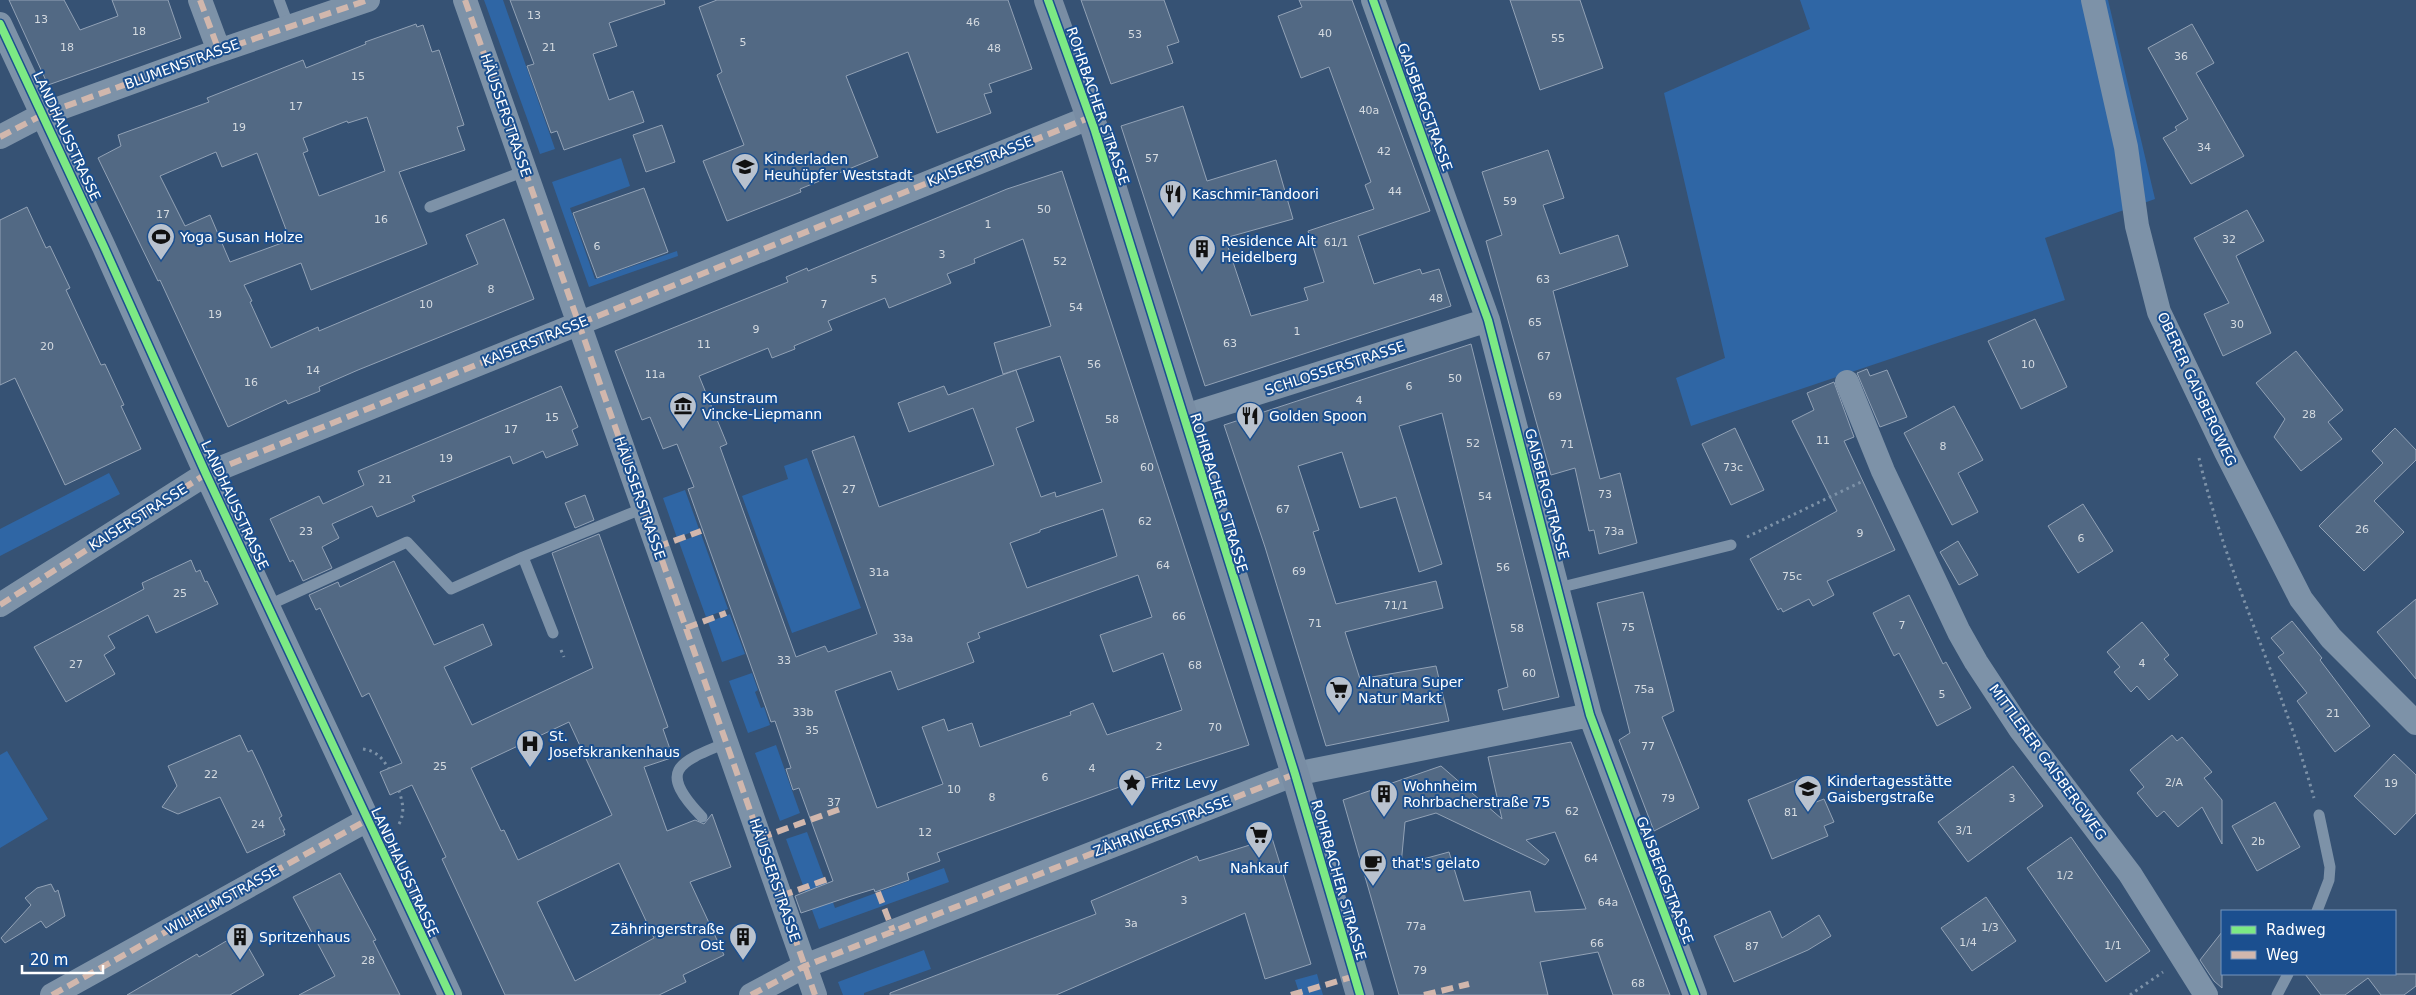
<svg xmlns="http://www.w3.org/2000/svg" width="2416" height="995" viewBox="0 0 2416 995" font-family="'DejaVu Sans',sans-serif">
<style>
.green{fill:#2f66a5}
.building{fill:#526984;stroke:#92a2b6;fill-rule:evenodd}
.lines{fill:none;stroke-linecap:round;stroke-linejoin:round}
.path{stroke:#7d92a8;stroke-width:3;stroke-dasharray:2.5 4;stroke-linecap:butt}
.lane{stroke:#7d92a8;stroke-width:11}
.street{stroke:#7d92a8;stroke-width:24}
.secondary{stroke:#798da4;stroke-width:28}
.quiet{stroke:#d1b7ad;stroke-width:6;stroke-dasharray:12 6;stroke-linecap:butt}
.cycleway-casing{stroke:#1b4f8f;stroke-width:11}
.cycleway{stroke:#7ce984;stroke-width:8}
.labels{text-anchor:middle;dominant-baseline:central;stroke-width:4;stroke-linejoin:round;paint-order:stroke}
.number-label{font-size:11px;fill:#d4dae0}
.street-label{font-size:14px;fill:#fff;stroke:#1b4f8f}
.poi-label{font-size:14px;fill:#fff;stroke:#1b4f8f;text-anchor:start}
</style>
<rect width="100%" height="100%" fill="#365274"/>
<path class="green" d="M484 0H503L555 149 540 154Z
M1800 0H2108L2155 199 2045 238 2065 300 1691 426 1676 378 1725 358 1664 93 1810 29Z
M621 158 630 186 570 208 595 279 677 251 678 256 589 287 552 182Z
M807 458 861 608 792 633 742 496 788 479 784 466Z
M109 473 120 494 0 556V529Z
M685 490 699 529 677 538 663 498Z
M701 534 728 609 706 617 679 542Z
M730 614 745 654 722 662 708 622Z
M752 673 758 690 755 692 761 708 764 707 770 725 748 733 729 681Z
M776 745 800 813 780 821 755 753Z
M7 751 48 819 0 848V755Z
M807 832 835 908 944 868 949 882 819 929 786 839Z
M924 950 931 969 864 993V995H843L838 982Z
M1317 974 1323 995H1300L1295 980Z"/>
<path class="building" d="M9 0H64L80 30 118 16 112 0H168L181 38 48 85Z
M510 0H664L665 4 609 23 617 46 593 54 609 100 633 91 644 122 564 150 557 131 551 133 527 66 534 64Z
M717 0H1008L1032 69 989 84 992 92 984 94 991 113 937 133 908 52 846 76 878 157 800 189 801 192 727 221 703 161 744 145 717 75 722 72 699 7Z
M1081 0H1164L1179 42 1167 46 1173 63 1111 84Z
M1299 0H1352L1430 211 1358 236 1374 284 1420 269 1422 274 1439 269 1451 306 1205 386 1121 126 1183 106 1207 181 1276 160 1293 219 1225 238 1251 316 1308 300 1304 288 1324 282 1308 231 1374 209 1365 185 1371 182 1329 67 1301 78 1278 16 1302 7Z
M1510 0H1580L1603 68 1540 90Z
M416 24 417 27 423 25 432 52 439 50 464 125 457 127 465 150 399 172 427 244 311 290 301 263 244 285 252 301 250 302 271 348 318 327 319 331 478 264 466 235 504 219 534 299 358 370 319 387 320 391 288 404 286 400 228 427 160 280 158 281 98 158 121 146 118 135 209 102 207 98 303 60 306 68 366 44 365 42ZM367 117 385 171 319 196 303 153 308 151 303 138 347 121 348 123ZM216 152 222 167 257 153 290 240 230 262 210 215 185 226 160 176Z
M2192 24 2214 63 2196 73 2244 156 2191 184 2163 138 2177 130 2175 127 2188 119 2148 48Z
M662 125 675 162 646 172 633 135Z
M1548 150 1564 198 1543 205 1560 254 1618 235 1628 266 1553 291 1600 479 1620 473 1637 543 1599 554 1594 530 1589 531 1575 468 1551 475 1486 241 1502 235 1482 172Z
M1062 171 1249 745 1136 781 937 853 940 861 907 873 909 880 875 892 874 889 851 896 801 913 795 896 833 881 799 788 793 790 786 769 791 768 775 721 771 722 688 489 694 487 677 444 663 449 650 417 642 420 615 351 788 282 786 277 807 268 808 271 1007 189ZM1023 239 1051 326 994 343 1003 374 1016 370 948 395 944 386 898 403 909 432 973 408 994 465 879 507 854 436 812 451 877 634 828 652 825 646 796 657 720 447 727 444 699 376 768 348 772 358 795 349 794 346 832 330 828 321 885 298 889 308 951 283 947 274 975 263 974 259ZM1060 356 1102 482 1056 497 1055 492 1041 497 1016 428 1034 421 1016 370ZM1103 509 1117 556 1027 588 1010 543 1040 532V530ZM1138 575 1152 617 1100 635 1113 672 1163 653 1182 710 1107 735 1093 703 1070 712 1071 715 980 747 972 723 948 731 944 719 922 727 943 784 877 808 835 691 891 671 898 690 974 662 967 643 980 638 978 633Z
M644 188 668 252 597 278 573 213Z
M27 207 46 248 50 246 70 288 66 290 101 365 105 364 124 405 121 406 141 449 65 485 15 378 0 385V220Z
M2247 210 2264 241 2236 256 2271 333 2223 356 2204 314 2229 303 2194 238Z
M2035 319 2067 387 2021 409 1988 341Z
M1471 344 1559 697 1503 710 1498 690 1508 687 1442 413 1399 426 1442 564 1419 572 1396 497 1360 508 1342 452 1298 466 1319 530 1313 532 1336 604 1436 581 1443 608 1345 632 1360 679 1436 666 1449 721 1326 746 1265 547 1224 425Z
M2296 351 2343 410 2328 422 2342 439 2301 471 2274 437 2285 419 2256 383Z
M1867 369 1870 376 1887 370 1907 417 1880 427 1857 373Z
M1834 382 1854 437 1844 441 1895 550 1827 581 1834 595 1813 606 1809 599 1783 612 1781 608 1778 610 1750 559 1837 511 1792 421 1814 410 1807 393Z
M561 386 578 427 572 430 578 445 546 458 543 451 513 464 510 456 412 496 415 501 377 517 372 506 332 524 339 538 322 547 332 568 303 581 293 560 290 562 270 519 319 496 323 504 364 485 358 471Z
M1954 406 1983 460 1958 473 1978 512 1952 525 1904 433Z
M1735 428 1764 490 1731 505 1702 444Z
M2395 428 2416 450V460L2374 501 2404 532 2364 571 2319 526 2383 463 2372 451Z
M585 495 594 520 575 528 565 503Z
M2083 504 2113 551 2078 573 2048 526Z
M599 534 668 727 663 729 671 752H669L671 758 644 767 667 831 695 820 704 824 712 814 731 867 690 882 724 955 683 975 686 982 659 995H505L442 859 446 857 412 785 390 795 380 772 402 763 369 693 362 697 320 608 316 610 309 595 338 582 340 587 394 561 434 645 483 624 492 645 444 667 472 725 593 668 552 553ZM569 722 612 815 518 860 504 830 501 831 471 768ZM619 863 654 938 575 981 537 902Z
M1958 541 1978 575 1959 585 1940 552Z
M191 560 196 572 200 570 205 582 207 581 218 604 156 633 148 615 108 636 115 648 104 655 115 674 66 702 34 647 144 589 142 583Z
M1643 592 1674 711 1662 717 1699 808 1654 831 1619 740 1630 733 1597 603Z
M1909 595 1943 664 1946 662 1971 708 1937 726 1899 653 1894 656 1873 613Z
M2416 599V679L2377 632Z
M2292 621 2322 658 2320 660 2370 726 2335 752 2297 701 2307 693 2278 657 2284 653 2271 638Z
M2142 622 2169 655 2164 659 2178 675 2149 700 2137 686 2131 692 2114 672 2120 667 2107 652Z
M240 735 248 752 252 750 261 769 282 816 279 818 285 830H283L285 835 247 853 220 797 178 814 162 807 177 786 168 766Z
M2172 735 2177 741 2182 737 2212 772 2204 778 2222 800V844L2202 807 2178 827 2164 811 2157 817 2137 793 2144 787 2130 770Z
M1571 742 1670 995H1613L1598 952 1540 962 1548 995H1399L1343 800 1441 766 1502 819 1488 757ZM1436 813 1545 865 1549 860 1526 840 1555 832 1586 909 1535 912 1530 891 1464 901 1449 852 1401 865 1405 822Z
M2394 754 2416 775V813L2395 835 2354 796Z
M2013 766 2043 806 1968 862 1938 822Z
M1806 776 1816 802 1824 799 1834 822 1824 826 1828 836 1772 859 1748 800Z
M2275 802 2300 847 2257 871 2232 826Z
M2071 837 2150 951 2106 982 2027 868Z
M1272 838 1311 964 1265 979 1245 913 1056 995H890V993L1096 914 1091 901 1197 856 1199 861Z
M340 873 376 940 373 941 400 995H299L335 976 293 897Z
M51 884 55 892 58 890 65 916 46 928 41 921 5 943 1 938 31 905 25 898 37 888Z
M1986 897 2016 941 1972 971 1941 928Z
M1770 911 1782 938 1819 915 1831 936 1808 950 1734 982 1714 936Z
M2222 932V988L2214 981 2200 960Z
M240 933 264 975 230 995H127L197 954 199 957Z
M2305 974H2416V986L2404 995H2381L2368 978 2345 995H2321Z"/>
<g class="lines">
<path class="path" d="M2199 458C2226 574 2282 683 2314 798
M1747 537 1861 482
M561 650 564 657
M363 749C377 751 382 758 389 769
M399 824C405 813 403 803 399 791
M2130 995 2163 972"/>
<path class="lane" d="M279 0 289 27
M430 207 525 171
M523 557 553 633
M1558 588 1731 545
M269 605 407 542 451 589 523 557 644 508
M702 817C658 771 676 763 726 743
M2317 911 2329 880 2330 867 2319 815
M2277 995 2288 974"/>
<path class="street" d="M200 0 219 51
M465 0 815 995
M1373 0 1488 320 1590 715 1695 995
M2093 0 2126 147 2137 226 2159 312 2226 452 2301 599 2331 638 2416 723
M0 24 104 247 206 474 450 995
M0 137 44 114 207 55 368 0
M1847 382 1883 471 1959 632 1976 662 2020 729 2130 874 2206 995
M1182 417 1488 320
M0 605 206 474 1091 117
M52 995 367 820
M751 995 805 966 1295 774 1590 715"/>
<path class="secondary" d="M1048 0 1095 131 1295 774 1360 995"/>
<path class="quiet" d="M200 0 219 51
M465 0 815 995
M0 137 44 114 207 55 368 0
M657 547 701 531
M0 605 206 474 1091 117
M686 628 726 613
M760 838 843 808
M878 892 893 931
M781 896 828 879
M52 995 367 820
M751 995 805 966 1295 774
M1291 995 1355 976
M1424 995 1469 984"/>
<defs>
<path id="cycleway" d="M1048 0 1095 131 1295 774 1360 995
M1373 0 1488 320 1590 715 1695 995
M0 24 104 247 206 474 450 995"/>
</defs>
<use href="#cycleway" class="cycleway-casing"/>
<use href="#cycleway" class="cycleway"/>
</g>
<defs>
<symbol id="school-pin" viewBox="-11 -11 22 30"><path d="M0 17L-7.5 6A9.5 9.5 0 1 1 7.5 6Z" fill="#b9c2ce" stroke="#1b4f8f"/><path d="M0-5L7-2L0 1L-7-2ZM-4 1L0 2.5L4 1V4Q0 6-4 4Z" fill="#111"/></symbol>
<symbol id="restaurant-pin" viewBox="-11 -11 22 30"><path d="M0 17L-7.5 6A9.5 9.5 0 1 1 7.5 6Z" fill="#b9c2ce" stroke="#1b4f8f"/><path d="M-5-6h1v4h1v-4h1v4h1v-4h1v5L-1.5 .5V6h-2V.5L-5-1ZM5-6V6H3V1.5H1.5Q1.5-4 5-6Z" fill="#111"/></symbol>
<symbol id="stadium-pin" viewBox="-11 -11 22 30"><path d="M0 17L-7.5 6A9.5 9.5 0 1 1 7.5 6Z" fill="#b9c2ce" stroke="#1b4f8f"/><path d="M0-5a6.5 5 0 1 0 0 10a6.5 5 0 1 0 0-10ZM-3.5-1.8h7v3.6h-7Z" fill="#111"/></symbol>
<symbol id="building-pin" viewBox="-11 -11 22 30"><path d="M0 17L-7.5 6A9.5 9.5 0 1 1 7.5 6Z" fill="#b9c2ce" stroke="#1b4f8f"/><path d="M-4-6H4V6H1V3H-1V6H-4ZM-2.5-4.3h1.7v1.8h-1.7ZM.8-4.3h1.7v1.8H.8ZM-2.5-1h1.7V.8h-1.7ZM.8-1h1.7V.8H.8Z" fill="#111"/></symbol>
<symbol id="museum-pin" viewBox="-11 -11 22 30"><path d="M0 17L-7.5 6A9.5 9.5 0 1 1 7.5 6Z" fill="#b9c2ce" stroke="#1b4f8f"/><path d="M0-6L6-3V-2H-6V-3ZM-5-1h2V3h-2ZM-1-1h2V3h-2ZM3-1h2V3H3ZM-6 4H6V6H-6Z" fill="#111"/></symbol>
<symbol id="supermarket-pin" viewBox="-11 -11 22 30"><path d="M0 17L-7.5 6A9.5 9.5 0 1 1 7.5 6Z" fill="#b9c2ce" stroke="#1b4f8f"/><path d="M-6-5.5h2.5l.6 2H6L4.5 2H-2.5L-4.4-4H-6ZM-1.5 3.2a1.3 1.3 0 1 0 .1 0ZM3 3.2a1.3 1.3 0 1 0 .1 0Z" fill="#111"/></symbol>
<symbol id="hospital-pin" viewBox="-11 -11 22 30"><path d="M0 17L-7.5 6A9.5 9.5 0 1 1 7.5 6Z" fill="#b9c2ce" stroke="#1b4f8f"/><path d="M-5-5h3v3.5h4V-5h3V5h-3V1.5h-4V5h-3Z" fill="#111"/></symbol>
<symbol id="sight-pin" viewBox="-11 -11 22 30"><path d="M0 17L-7.5 6A9.5 9.5 0 1 1 7.5 6Z" fill="#b9c2ce" stroke="#1b4f8f"/><path d="M0-6L1.8-2.2L6-1.7L2.9 1.2L3.7 5.4L0 3.3L-3.7 5.4L-2.9 1.2L-6-1.7L-1.8-2.2Z" fill="#111"/></symbol>
<symbol id="cafe-pin" viewBox="-11 -11 22 30"><path d="M0 17L-7.5 6A9.5 9.5 0 1 1 7.5 6Z" fill="#b9c2ce" stroke="#1b4f8f"/><path d="M-5.5-4.5H6V0H3Q3 3.5 0 3.5H-2.5Q-5.5 3.5-5.5 0ZM3-3.2v2h1.7v-2ZM-6 4.5H4V6H-6Z" fill="#111"/></symbol>
</defs>
<g fill-rule="evenodd">
<use href="#school-pin" x="729" y="151" width="32" height="43"/>
<use href="#restaurant-pin" x="1157" y="178" width="32" height="43"/>
<use href="#stadium-pin" x="145" y="221" width="32" height="43"/>
<use href="#building-pin" x="1186" y="233" width="32" height="43"/>
<use href="#museum-pin" x="667" y="390" width="32" height="43"/>
<use href="#restaurant-pin" x="1234" y="400" width="32" height="43"/>
<use href="#supermarket-pin" x="1323" y="674" width="32" height="43"/>
<use href="#hospital-pin" x="514" y="728" width="32" height="43"/>
<use href="#sight-pin" x="1116" y="767" width="32" height="43"/>
<use href="#school-pin" x="1792" y="773" width="32" height="43"/>
<use href="#building-pin" x="1368" y="778" width="32" height="43"/>
<use href="#supermarket-pin" x="1243" y="819" width="32" height="43"/>
<use href="#cafe-pin" x="1357" y="847" width="32" height="43"/>
<use href="#building-pin" x="224" y="921" width="32" height="43"/>
<use href="#building-pin" x="727" y="921" width="32" height="43"/>
</g>
<g class="labels">
<g class="number-label">
<text x="534" y="15">13</text>
<text x="41" y="19">13</text>
<text x="973" y="22">46</text>
<text x="139" y="31">18</text>
<text x="1325" y="33">40</text>
<text x="1135" y="34">53</text>
<text x="1558" y="38">55</text>
<text x="743" y="42">5</text>
<text x="67" y="47">18</text>
<text x="549" y="47">21</text>
<text x="994" y="48">48</text>
<text x="2181" y="56">36</text>
<text x="358" y="76">15</text>
<text x="296" y="106">17</text>
<text x="1369" y="110">40a</text>
<text x="239" y="127">19</text>
<text x="2204" y="147">34</text>
<text x="1384" y="151">42</text>
<text x="1152" y="158">57</text>
<text x="1395" y="191">44</text>
<text x="1510" y="201">59</text>
<text x="1044" y="209">50</text>
<text x="163" y="214">17</text>
<text x="381" y="219">16</text>
<text x="988" y="224">1</text>
<text x="2229" y="239">32</text>
<text x="1336" y="242">61/1</text>
<text x="597" y="246">6</text>
<text x="942" y="254">3</text>
<text x="1060" y="261">52</text>
<text x="874" y="279">5</text>
<text x="1543" y="279">63</text>
<text x="491" y="289">8</text>
<text x="1436" y="298">48</text>
<text x="426" y="304">10</text>
<text x="824" y="304">7</text>
<text x="1076" y="307">54</text>
<text x="215" y="314">19</text>
<text x="1535" y="322">65</text>
<text x="2237" y="324">30</text>
<text x="756" y="329">9</text>
<text x="1297" y="331">1</text>
<text x="1230" y="343">63</text>
<text x="704" y="344">11</text>
<text x="47" y="346">20</text>
<text x="1544" y="356">67</text>
<text x="1094" y="364">56</text>
<text x="2028" y="364">10</text>
<text x="313" y="370">14</text>
<text x="655" y="374">11a</text>
<text x="1455" y="378">50</text>
<text x="251" y="382">16</text>
<text x="1409" y="386">6</text>
<text x="1555" y="396">69</text>
<text x="1359" y="400">4</text>
<text x="2309" y="414">28</text>
<text x="552" y="417">15</text>
<text x="1112" y="419">58</text>
<text x="511" y="429">17</text>
<text x="1823" y="440">11</text>
<text x="1473" y="443">52</text>
<text x="1567" y="444">71</text>
<text x="1943" y="446">8</text>
<text x="446" y="458">19</text>
<text x="1147" y="467">60</text>
<text x="1733" y="467">73c</text>
<text x="385" y="479">21</text>
<text x="849" y="489">27</text>
<text x="1605" y="494">73</text>
<text x="1485" y="496">54</text>
<text x="1283" y="509">67</text>
<text x="1145" y="521">62</text>
<text x="2362" y="529">26</text>
<text x="306" y="531">23</text>
<text x="1614" y="531">73a</text>
<text x="1860" y="533">9</text>
<text x="2081" y="538">6</text>
<text x="1163" y="565">64</text>
<text x="1503" y="567">56</text>
<text x="1299" y="571">69</text>
<text x="879" y="572">31a</text>
<text x="1792" y="576">75c</text>
<text x="180" y="593">25</text>
<text x="1396" y="605">71/1</text>
<text x="1179" y="616">66</text>
<text x="1315" y="623">71</text>
<text x="1902" y="625">7</text>
<text x="1628" y="627">75</text>
<text x="1517" y="628">58</text>
<text x="903" y="638">33a</text>
<text x="784" y="660">33</text>
<text x="2142" y="663">4</text>
<text x="76" y="664">27</text>
<text x="1195" y="665">68</text>
<text x="1529" y="673">60</text>
<text x="1644" y="689">75a</text>
<text x="1942" y="694">5</text>
<text x="803" y="712">33b</text>
<text x="2333" y="713">21</text>
<text x="1215" y="727">70</text>
<text x="812" y="730">35</text>
<text x="1159" y="746">2</text>
<text x="1648" y="746">77</text>
<text x="440" y="766">25</text>
<text x="1092" y="768">4</text>
<text x="211" y="774">22</text>
<text x="1045" y="777">6</text>
<text x="2174" y="782">2/A</text>
<text x="2391" y="783">19</text>
<text x="954" y="789">10</text>
<text x="992" y="797">8</text>
<text x="1668" y="798">79</text>
<text x="2012" y="798">3</text>
<text x="834" y="802">37</text>
<text x="1572" y="811">62</text>
<text x="1791" y="812">81</text>
<text x="258" y="824">24</text>
<text x="1964" y="830">3/1</text>
<text x="925" y="832">12</text>
<text x="2258" y="841">2b</text>
<text x="1591" y="858">64</text>
<text x="2065" y="875">1/2</text>
<text x="1184" y="900">3</text>
<text x="1608" y="902">64a</text>
<text x="1131" y="923">3a</text>
<text x="1416" y="926">77a</text>
<text x="1990" y="927">1/3</text>
<text x="1968" y="942">1/4</text>
<text x="1597" y="943">66</text>
<text x="2113" y="945">1/1</text>
<text x="1752" y="946">87</text>
<text x="368" y="960">28</text>
<text x="1420" y="970">79</text>
<text x="1638" y="983">68</text>
</g>
<g class="street-label">
<text transform="translate(182 64) rotate(-20)">BLUMENSTRASSE</text>
<text transform="translate(1098 106) rotate(71)">ROHRBACHER STRASSE</text>
<text transform="translate(1425 107) rotate(70)">GAISBERGSTRASSE</text>
<text transform="translate(506 115) rotate(71)">HÄUSSERSTRASSE</text>
<text transform="translate(67 136) rotate(65)">LANDHAUSSTRASSE</text>
<text transform="translate(980 161) rotate(-22)">KAISERSTRASSE</text>
<text transform="translate(535 341) rotate(-22)">KAISERSTRASSE</text>
<text transform="translate(1335 368) rotate(-18)">SCHLOSSERSTRASSE</text>
<text transform="translate(2197 389) rotate(65)">OBERER GAISBERGWEG</text>
<text transform="translate(1219 493) rotate(73)">ROHRBACHER STRASSE</text>
<text transform="translate(1547 494) rotate(75)">GAISBERGSTRASSE</text>
<text transform="translate(640 498) rotate(71)">HÄUSSERSTRASSE</text>
<text transform="translate(235 505) rotate(65)">LANDHAUSSTRASSE</text>
<text transform="translate(138 517) rotate(-32)">KAISERSTRASSE</text>
<text transform="translate(2048 762) rotate(54)">MITTLERER GAISBERGWEG</text>
<text transform="translate(1162 826) rotate(-21)">ZÄHRINGERSTRASSE</text>
<text transform="translate(405 872) rotate(65)">LANDHAUSSTRASSE</text>
<text transform="translate(775 880) rotate(71)">HÄUSSERSTRASSE</text>
<text transform="translate(1339 880) rotate(74)">ROHRBACHER STRASSE</text>
<text transform="translate(1665 880) rotate(69)">GAISBERGSTRASSE</text>
<text transform="translate(222 900) rotate(-29)">WILHELMSTRASSE</text>
</g>
<g class="poi-label">
<text x="764" y="159">Kinderladen<tspan x="764" dy="16">Heuhüpfer Weststadt</tspan></text>
<text x="1192" y="194">Kaschmir-Tandoori</text>
<text x="180" y="237">Yoga Susan Holze</text>
<text x="1221" y="241">Residence Alt<tspan x="1221" dy="16">Heidelberg</tspan></text>
<text x="702" y="398">Kunstraum<tspan x="702" dy="16">Vincke-Liepmann</tspan></text>
<text x="1269" y="416">Golden Spoon</text>
<text x="1358" y="682">Alnatura Super<tspan x="1358" dy="16">Natur Markt</tspan></text>
<text x="549" y="736">St.<tspan x="549" dy="16">Josefskrankenhaus</tspan></text>
<text x="1827" y="781">Kindertagesstätte<tspan x="1827" dy="16">Gaisbergstraße</tspan></text>
<text x="1151" y="783">Fritz Levy</text>
<text x="1403" y="786">Wohnheim<tspan x="1403" dy="16">Rohrbacherstraße 75</tspan></text>
<text x="1392" y="863">that's gelato</text>
<text x="1259" y="868" text-anchor="middle">Nahkauf</text>
<text x="724" y="929" text-anchor="end">Zähringerstraße<tspan x="724" dy="16">Ost</tspan></text>
<text x="259" y="937">Spritzenhaus</text>
</g>
</g>
<rect x="2221" y="910" width="175" height="65" fill="#1b4f8f" stroke="#7695bc"/>
<rect x="2231" y="926" width="25" height="8" fill="#7ce984" stroke="#7695bc"/>
<text x="2266" y="935" font-size="15" fill="#ffffff">Radweg</text>
<rect x="2231" y="951" width="25" height="8" fill="#d1b7ad" stroke="#7695bc"/>
<text x="2266" y="960" font-size="15" fill="#ffffff">Weg</text>
<path d="M22 965v8h81v-8" fill="none" stroke="#ffffff" stroke-width="2.5"/>
<text x="30" y="965" font-size="15" fill="#ffffff" stroke="#1b4f8f" stroke-width="4" paint-order="stroke">20 m</text>
</svg>
